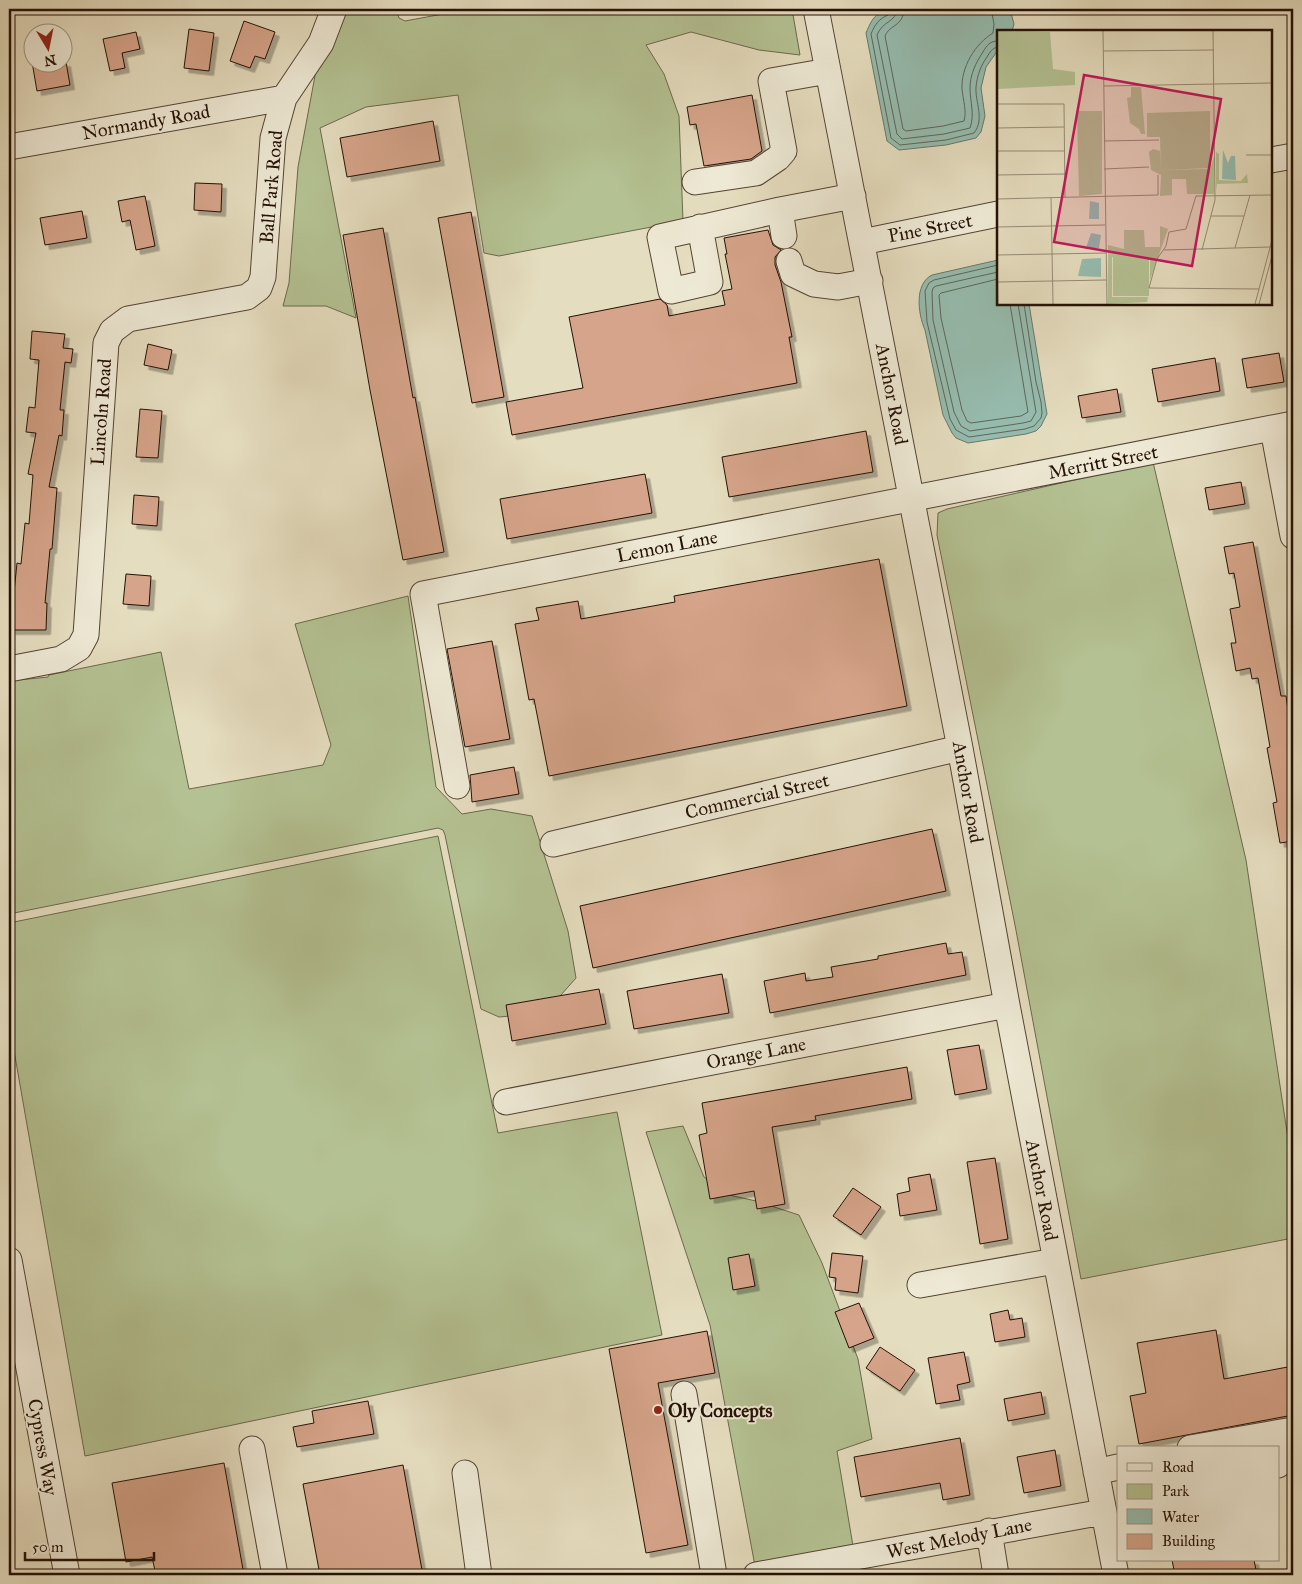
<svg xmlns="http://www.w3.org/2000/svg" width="1302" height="1584" viewBox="0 0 1302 1584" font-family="'IM FELL Great Primer',serif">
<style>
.green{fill:#b4c192;stroke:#6c694c}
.water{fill:#96bcaf;stroke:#68786b}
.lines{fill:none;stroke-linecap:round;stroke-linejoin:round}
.shore{stroke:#5d665a;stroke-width:1}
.building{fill:#d6a48a;stroke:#241105;filter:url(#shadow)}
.minor-casing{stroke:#544434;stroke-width:27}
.minor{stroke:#eee9d5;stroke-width:25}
.poi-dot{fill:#8f2418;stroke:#eee9d5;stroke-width:2}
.labels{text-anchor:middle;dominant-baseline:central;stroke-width:4;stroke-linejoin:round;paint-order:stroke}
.street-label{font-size:19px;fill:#241105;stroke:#eee9d5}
.poi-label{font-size:19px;font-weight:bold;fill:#241105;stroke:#eee9d5;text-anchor:start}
.inset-road{fill:none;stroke:#988b75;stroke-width:1}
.view{fill:#c2185b;fill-opacity:0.15;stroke:#c2185b;stroke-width:2.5}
.inset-edge{fill:none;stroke:#241105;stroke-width:2.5}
</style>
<defs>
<filter id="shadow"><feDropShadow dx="4.5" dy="4.5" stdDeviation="0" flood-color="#0004"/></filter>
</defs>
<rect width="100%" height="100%" fill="#e5ddbf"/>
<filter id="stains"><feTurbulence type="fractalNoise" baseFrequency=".004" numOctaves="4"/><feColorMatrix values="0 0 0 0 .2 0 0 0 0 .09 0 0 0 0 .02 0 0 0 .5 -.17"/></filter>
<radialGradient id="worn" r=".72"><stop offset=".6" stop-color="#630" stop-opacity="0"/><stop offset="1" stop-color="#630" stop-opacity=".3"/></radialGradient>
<path class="green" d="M344 9H396L399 18 405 21 470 9H792L800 55 759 50 691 32 646 45 664 74 679 116 683 221 499 256 484 253 458 95 366 107 320 128 356 318 326 306H283L289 283 298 167 317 65Z
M1153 462 1246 860 1293 1172V1238L1081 1279 1015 925 937 535 938 513 947 509Z
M408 596 436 787 462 814 491 809 532 816 568 931 576 978 545 1013 499 1017 481 1009 445 835 443 830 438 828 9 914V681L48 677 49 675 161 652 189 789 323 765 331 745 295 624Z
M438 836 498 1133 617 1112 662 1335 85 1456 9 1022V923Z
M683 1126 704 1177 729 1195 756 1201 799 1215 822 1263 858 1359 872 1439 837 1451 853 1546 755 1566 710 1325 646 1132Z"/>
<path class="water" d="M897 9H1010L1014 24 1012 31H998V50L986 67 981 88 985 116 981 132 976 138 946 145 899 150 887 141 866 33C874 14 876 13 897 9Z
M998 260V304H1029L1047 414 1041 426 1036 431 1026 434 968 443 956 438 952 433 943 415 925 330C918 314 914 284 932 275Z"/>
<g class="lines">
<path class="shore" d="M890 9 888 15C879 19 875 24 871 34L891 138 900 145 946 140 974 133C985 119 975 102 976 87 977 76 981 65 987 57 990 52 992 48 998 47
M897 9C896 23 883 20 877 35L897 134 902 139 944 134 970 128C975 114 970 102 970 88 970 75 976 62 983 52 987 45 990 41 998 41
M904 9C903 27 890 24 885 36L903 129 906 131 943 126 964 121C967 111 963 100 962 89 961 67 975 44 993 33L994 24 991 9
M998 265 934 280 929 283 925 291 927 322 950 419 956 430 969 437 1025 429 1034 426 1041 418 1042 413 1041 402 1036 382 1024 304
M998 272 936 286 933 288 932 292 933 320 954 412 961 426 970 431 1023 423 1031 421 1036 412 1018 304
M998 279 941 293 939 295 941 318 962 410 967 421 971 423 1021 416 1028 412 1010 304"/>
</g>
<path class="building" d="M244 21 275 32 265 59 255 56 250 68 230 61Z
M189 29 214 33 209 71 184 68Z
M136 32 140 49 122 53 125 68 110 71 103 39Z
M32 62H66L70 85 37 91Z
M752 95 762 151 751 159 704 166 696 124 690 125 687 107Z
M433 121 440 161 347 177 340 138Z
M195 183 222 184 221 212 194 210Z
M145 196 155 246 136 250 130 220 122 222 118 201Z
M82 211 87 238 45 245 40 218Z
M471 212 504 397 472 403 438 218Z
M383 228 413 398 415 397 444 552 403 560 370 390 343 235Z
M768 230 773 245 781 250 775 257V265L781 282 792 337H789L797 383 512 435 506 402 583 388 569 317 660 299 667 305 669 316 725 305 722 291 732 289 725 254H727L724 238Z
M32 331 65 334 63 348 73 349 71 363 65 362 60 410H64L62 436 59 435 49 487 57 488 52 549H50L45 603H47L46 630H11L12 602H13L17 563 21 564 25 523 29 524 33 475 28 474 36 433 26 432 29 407 35 408 39 360 30 359Z
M148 344 172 350 168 370 144 365Z
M1279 353 1284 382 1247 388 1242 359Z
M1215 358 1220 391 1158 402 1152 369Z
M1117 389 1121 412 1082 418 1078 396Z
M140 409 162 411 158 458 136 457Z
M866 431 873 472 729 497 722 457Z
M645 474 652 513 507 539 500 499Z
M1241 482 1245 504 1209 510 1205 488Z
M134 495 159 497 157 526 132 524Z
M1253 542 1281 696H1286L1293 746V841L1280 843 1273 803 1277 802 1267 748 1270 747 1258 678 1252 679 1250 668 1236 671 1231 643H1236L1230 609 1240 607 1234 573 1229 574 1224 547Z
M879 559 907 706 549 776 534 699 529 700 515 624 539 620 536 608 578 601 581 619 675 602 674 596Z
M126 574 151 576 149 606 123 604Z
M492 641 510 739 465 747 447 649Z
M514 767 519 794 472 802 470 775Z
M932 829 946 891 593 968 580 906Z
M946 943 948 954 962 952 966 975 770 1013 764 981 805 973 806 981 833 977 831 967 878 959V956Z
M722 974 729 1013 634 1029 627 991Z
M599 989 606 1024 512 1041 506 1005Z
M979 1045 987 1089 955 1095 947 1050Z
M907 1067 912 1099 815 1116 816 1120 772 1127 785 1204 757 1209 754 1191 710 1199 699 1135 707 1133 702 1103Z
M995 1158 1008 1239 980 1244 967 1162Z
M930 1174 937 1210 900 1216 897 1194 910 1191 908 1178Z
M853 1188 881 1207 861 1235 833 1216Z
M832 1253 863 1256 858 1293 835 1290 836 1278 829 1277Z
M749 1254 755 1286 733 1290 728 1258Z
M859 1303 874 1338 849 1348 835 1312Z
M1008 1310 1010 1320 1022 1318 1025 1337 995 1342 990 1314Z
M1216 1330 1224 1379 1293 1366V1415L1139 1444 1130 1396 1146 1393 1137 1343Z
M707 1331 715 1373 658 1383 688 1545 646 1553 609 1349Z
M880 1347 915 1370 900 1391 866 1368Z
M964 1352 970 1382 957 1385 960 1400 936 1404 928 1358Z
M1041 1392 1045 1414 1008 1421 1004 1399Z
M368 1401 374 1434 297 1447 293 1427 314 1423 312 1411Z
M960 1438 970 1495 943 1500 940 1483 861 1497 854 1457Z
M1055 1450 1061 1486 1024 1493 1017 1457Z
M224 1463 244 1575H156L152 1557 126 1562 112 1483Z
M403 1465 422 1570 393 1575H320L303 1484Z
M1172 1560H1254L1257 1575H1175Z"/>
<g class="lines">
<defs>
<path id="minor" d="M816 9 960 748 1007 1005 1116 1575
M9 147 284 98
M1271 160 1293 156
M695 182 756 173 778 158 784 151 771 81 828 71
M700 227 710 282 671 291 660 237 780 210
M784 236 780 210 853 196
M862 242 998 214
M789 261 793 274 814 284 838 287 870 281
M1273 429 1293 536
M9 669 61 659 79 648 86 635 106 343 112 331 128 319 247 297 259 288 263 277 273 138 284 98 321 43 334 9
M457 786 423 594 1293 424
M553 844 960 748
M506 1102 1007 1005
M9 1260 67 1575
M920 1285 1055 1261
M684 1394 714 1575
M1190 1448 1293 1430
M252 1449 275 1575
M1278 1465 1285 1452 1287 1431
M1096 1472 1118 1467
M465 1473 479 1575
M989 1531 996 1575
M756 1575 1103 1512"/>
</defs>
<use href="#minor" class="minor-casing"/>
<use href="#minor" class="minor"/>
</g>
<circle class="poi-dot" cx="658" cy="1410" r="5"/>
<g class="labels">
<g class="street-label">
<text transform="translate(146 122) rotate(-10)">Normandy Road</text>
<text transform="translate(271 187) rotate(-85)">Ball Park Road</text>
<text transform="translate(930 228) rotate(-11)">Pine Street</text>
<text transform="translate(892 394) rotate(79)">Anchor Road</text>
<text transform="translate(101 412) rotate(-86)">Lincoln Road</text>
<text transform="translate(1103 462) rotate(-11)">Merritt Street</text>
<text transform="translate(667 546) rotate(-11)">Lemon Lane</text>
<text transform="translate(968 792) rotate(80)">Anchor Road</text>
<text transform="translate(757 796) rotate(-13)">Commercial Street</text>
<text transform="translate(756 1053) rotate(-11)">Orange Lane</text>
<text transform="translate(1042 1190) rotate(79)">Anchor Road</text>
<text transform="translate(43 1447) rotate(80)">Cypress Way</text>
<text transform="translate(959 1538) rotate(-11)">West Melody Lane</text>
</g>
<g class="poi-label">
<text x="668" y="1410">Oly Concepts</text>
</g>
</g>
<g transform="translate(997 30)">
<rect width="275" height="275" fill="#e5ddbf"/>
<path d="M0 1 53 2 56 39 78 42V55L0 59ZM134 57H144L148 104H144L142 99 133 93 130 68 134 67ZM80 81H105V164L82 166ZM213 81V138L164 140 163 107H150V83ZM156 119 163 121 164 140 213 139 217 126V164H190L189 149H175V165L163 166 164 145 154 140 152 122ZM219 122 222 124V150L244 151 250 144 251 153 220 154 219 161ZM163 196 171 199 153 250V227H115V267H151L150 272 111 274V215L127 219V200H147L148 217H163ZM116 227H152V266H116Z" fill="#b4c192"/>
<path d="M226 120 231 133 234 126H238L239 150 225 149ZM93 171 102 173V189H92ZM94 203 104 205 102 218H89ZM104 228V247L81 246 85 229Z" fill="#96bcaf"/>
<path class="inset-road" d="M106 1 110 274M106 21 217 20M107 56 274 53M0 74H67L68 167M0 98 67 97M107 111 162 110M0 121H68M249 125H275M107 139 152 137M0 145 68 144M54 167 56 274M0 169 161 165V145M214 186H247M0 197 108 195M0 209 1 274M238 218 253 165M167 220 273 217M205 220 218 170 216 1M0 225 109 223M1 252 109 250M262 259 152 258 160 229 169 216 172 202 189 199 199 166 275 165M258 274 275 210M262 274 275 226"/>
<path class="view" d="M87 45 224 69 195 236 57 212Z"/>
<rect width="275" height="275" class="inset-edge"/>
</g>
<rect width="1302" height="1584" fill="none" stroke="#e5ddbf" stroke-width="30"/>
<rect x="10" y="10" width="1282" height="1564" fill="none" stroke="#241105" stroke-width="2.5"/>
<rect x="15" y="15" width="1272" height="1554" fill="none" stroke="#241105"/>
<rect x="1117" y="1446" width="162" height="115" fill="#eee9d5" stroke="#9d9382"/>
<rect x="1127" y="1463" width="25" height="8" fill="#eee9d5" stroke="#9d9382"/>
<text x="1162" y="1472" font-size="15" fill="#241105">Road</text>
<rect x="1127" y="1484" width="25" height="15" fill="#b4c192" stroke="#9d9382"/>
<text x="1162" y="1496" font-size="15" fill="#241105">Park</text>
<rect x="1127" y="1509" width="25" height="15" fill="#96bcaf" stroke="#9d9382"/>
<text x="1162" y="1522" font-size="15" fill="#241105">Water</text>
<rect x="1127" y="1534" width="25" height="15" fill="#d6a48a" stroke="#9d9382"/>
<text x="1162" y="1546" font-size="15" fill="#241105">Building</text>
<g transform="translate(48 48) rotate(170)"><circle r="24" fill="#eee9d5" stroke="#9d9382"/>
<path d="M0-4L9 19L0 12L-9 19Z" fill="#8f2418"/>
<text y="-8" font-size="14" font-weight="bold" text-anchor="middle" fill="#241105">N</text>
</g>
<path d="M25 1552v8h129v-8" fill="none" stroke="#241105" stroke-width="2.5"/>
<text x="32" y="1552" font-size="15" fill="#241105" stroke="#eee9d5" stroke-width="4" paint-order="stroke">50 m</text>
<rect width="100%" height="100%" filter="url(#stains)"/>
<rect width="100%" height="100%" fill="url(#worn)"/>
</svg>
